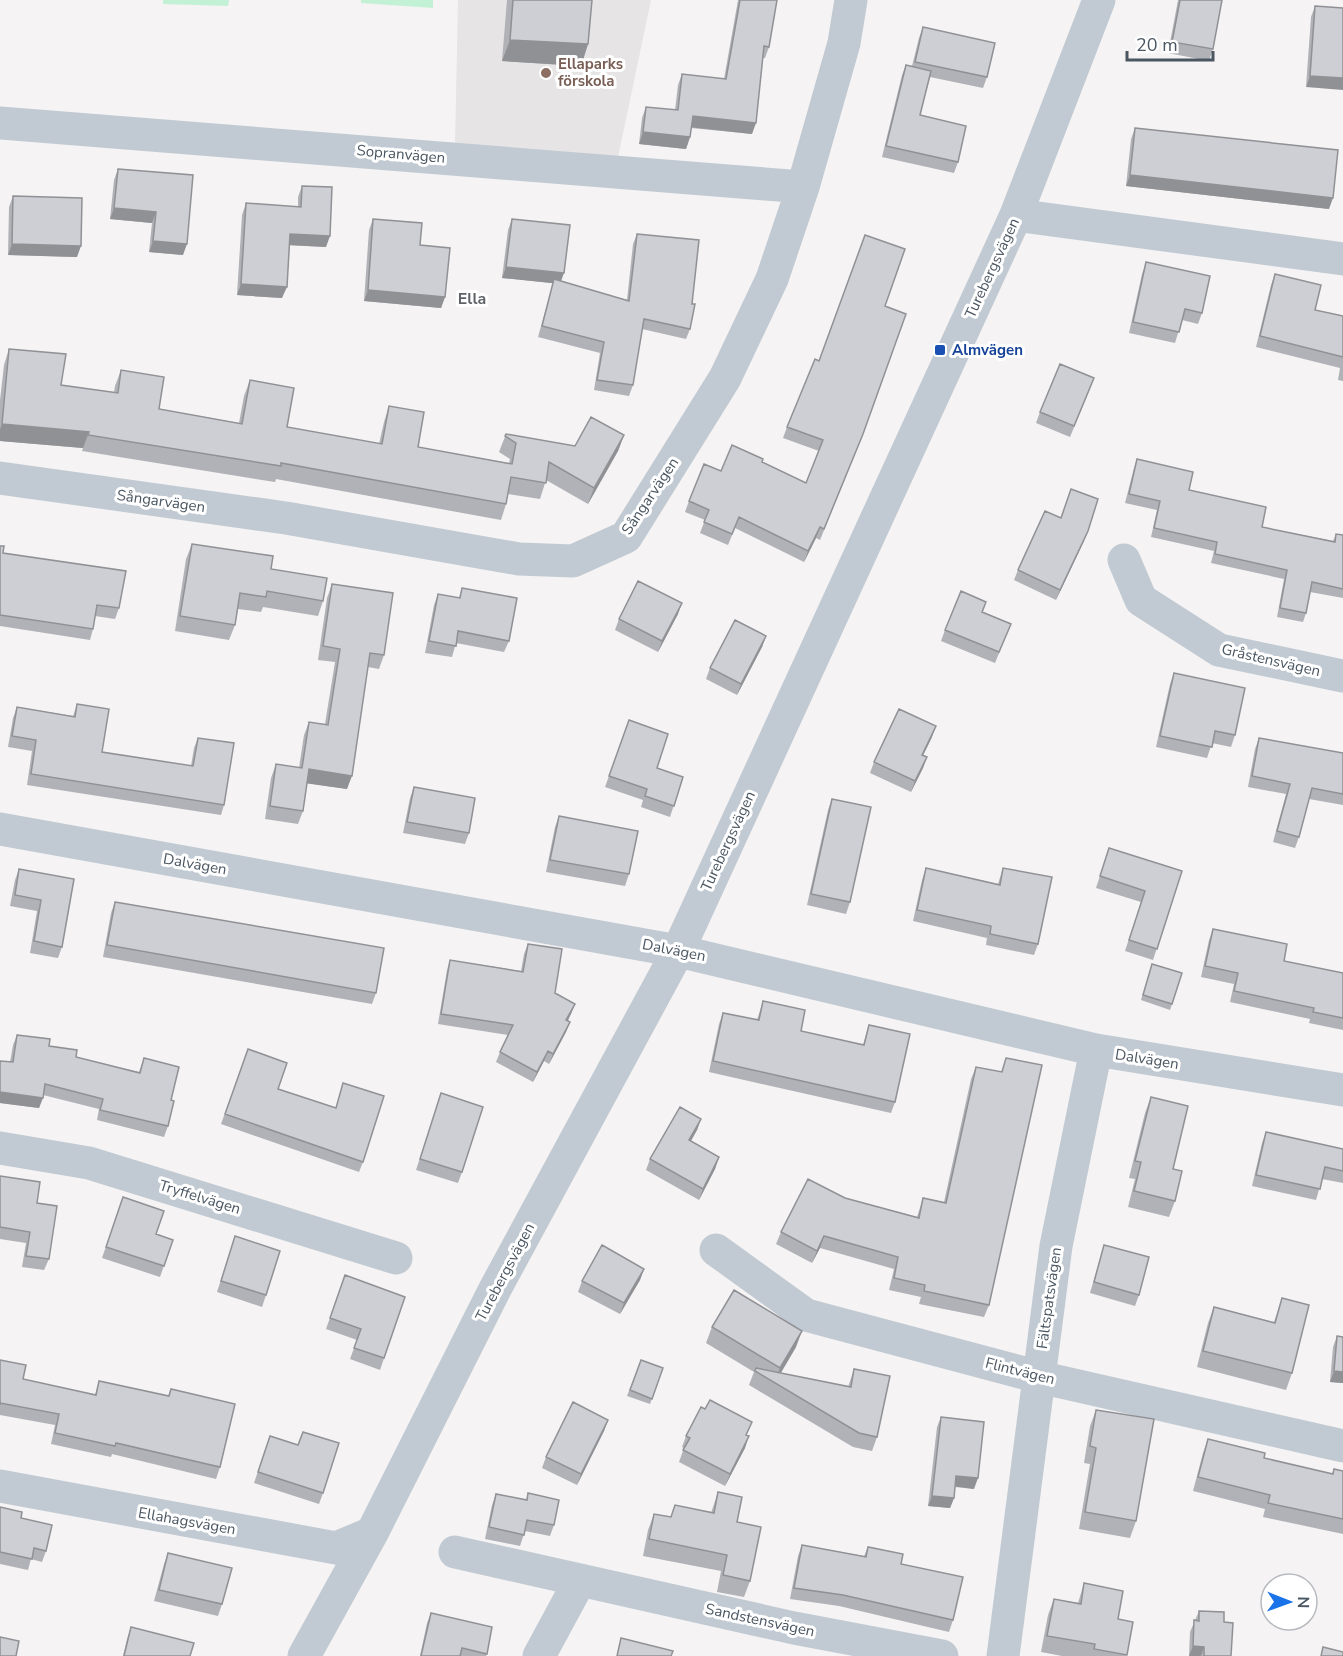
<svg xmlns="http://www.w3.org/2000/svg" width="1343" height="1656" viewBox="0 0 1343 1656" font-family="'Nunito Sans',sans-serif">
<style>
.education{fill:#e6e4e5}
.green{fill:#c3f1d5}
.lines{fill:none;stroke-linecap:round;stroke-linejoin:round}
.minor{stroke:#c1cad2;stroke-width:33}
.wall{fill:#b0b2b7}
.shaded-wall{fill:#909195}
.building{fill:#cdcfd5;stroke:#909195;stroke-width:1.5}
.education-dot{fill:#8d6e63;stroke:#fff;stroke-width:2}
.transit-dot{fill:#1a4fb4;stroke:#fff;stroke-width:2}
.labels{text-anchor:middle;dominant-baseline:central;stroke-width:6;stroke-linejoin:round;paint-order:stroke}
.education-label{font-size:15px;font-weight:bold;fill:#785e54;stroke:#fff;text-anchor:start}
.street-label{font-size:15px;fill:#4a5661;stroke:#fff}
.transit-label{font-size:15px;font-weight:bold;fill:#164399;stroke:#fff;text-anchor:start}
.neighbourhood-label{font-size:16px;font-weight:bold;fill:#5f6368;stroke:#fff}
</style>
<rect width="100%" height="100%" fill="#f5f3f3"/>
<path class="education" d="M458 0H651L617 162 455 146Z"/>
<path class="green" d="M163 0H229L228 6 163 4Z
M361 0H433V8L361 3Z"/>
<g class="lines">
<path class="minor" d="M0 123 803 187
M1016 215 1343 259
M0 478 286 518 519 559 573 561 626 537 725 378 772 279 803 187 844 43 851 0
M1124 560 1141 600 1219 650 1343 676
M0 829 678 951 1096 1050 1343 1090
M0 1148 89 1163 396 1258
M716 1250 806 1315 1039 1377 1343 1446
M0 1486 336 1548 372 1533
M455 1552 794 1628 942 1656
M304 1656 372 1533 495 1289 678 951 1016 215 1099 0
M539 1656 579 1582
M1003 1656 1056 1246 1096 1050"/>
</g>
<path class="wall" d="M507 0H592L588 44 581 66 502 61Z
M738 0H777L769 47 765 58H762L752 134 691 128 690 137 686 149 639 144 642 118 646 107 675 110 678 85 682 74 724 79Z
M1178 0H1222L1213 49 1209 61 1168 53Z
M1315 6 1343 8 1306 87 1311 17Z
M923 27 987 77 983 88 930 77 920 115 958 162 954 173 882 157 902 75 906 65 912 66 919 38Z
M1135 128 1329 209 1126 186 1131 139Z
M118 169 193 175 183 255 149 252 152 223 110 219 114 180Z
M302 186 326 247 289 245 282 298 237 295 242 215 246 203 298 207V197Z
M13 196 77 257 8 255 9 207Z
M373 219 420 245 445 297 441 308 364 301 369 230Z
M512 219 561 282 627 300 633 244 637 234 692 304 690 329 686 339 642 329 633 385 629 396 594 390 600 353 538 337 553 283 502 278 508 230Z
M1146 262 1202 313 1198 324 1182 320 1175 343 1129 333 1142 274Z
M1275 274 1315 310 1343 316V381L1338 380 1340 368 1256 347 1271 285Z
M885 306 859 444 820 540 816 538 804 562 735 528 728 545 700 533 705 520 685 512 689 501 721 471 762 462 806 483 819 451 783 438 787 427 819 361Z
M9 349 61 385 114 392 115 386 121 370 159 409 239 423 244 396 250 380 287 427 379 444 384 422 389 406 418 447 509 463 510 459 499 452 506 434 575 446 624 435 618 451 588 504 546 480 540 499 508 494 506 504 501 520 276 479 275 482 82 451 83 448 0 441V400L4 365Z
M1090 389 1070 437 1036 423 1040 412Z
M1137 459 1189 490 1262 527 1333 541 1336 534 1343 535V598L1310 592 1306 613 1303 622 1277 617 1284 579 1211 563 1214 551 1151 537 1157 510 1125 503 1134 468Z
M1084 541 1056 600 1014 580 1018 570Z
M192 544 271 569 323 601 318 616 263 607 261 612 238 609 235 625 229 640 175 631 186 559Z
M0 546 3 553 119 608 115 619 95 616 93 629 90 640 0 626Z
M332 584 384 655 379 669 368 667 347 789 307 783 303 811 298 824 265 819 271 778 276 764 299 768 304 735 309 722 325 724 335 662 318 660 327 598Z
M462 588 509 641 504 652 456 643 452 657 425 653 434 605 438 594 459 598Z
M986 602 983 612 1011 624 995 663 941 641 945 630Z
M678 614 658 652 615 630 619 619Z
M766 636 762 647 737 695 706 679 710 668Z
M1174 673 1235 735 1231 747 1212 743 1207 758 1156 747 1170 684Z
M77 704 102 752 191 766 194 748 198 738 224 805 221 815 27 785 32 751 8 747 13 718 17 707 73 716Z
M629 720 657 768 683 777 670 817 641 807 643 800 605 787Z
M932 737 923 755 927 757 923 768 911 792 870 773 874 762Z
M1259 738 1343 753V805L1309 799 1299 837 1295 848 1273 842 1286 794 1248 787 1255 749Z
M414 787 469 833 465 844 403 833 410 798Z
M832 799 850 902 846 914 807 905 828 810Z
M559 816 629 874 625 886 546 872 555 827Z
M1109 848 1182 871 1153 960 1125 951 1141 902 1096 888Z
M926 868 998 884 1003 868 1038 944 1034 955 986 945 987 938 913 921 922 880Z
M19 869 74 879 62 947 58 958 30 953 37 911 10 906 15 880Z
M115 902 376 993 372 1004 103 957 111 913Z
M1213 929 1284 961 1343 973V1030L1309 1023 1310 1019 1230 1002 1234 984 1201 977 1209 940Z
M528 944 555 993 575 1004 568 1020 570 1022 566 1032 549 1064 544 1061 533 1082 496 1062 500 1052 508 1035 438 1024 447 970 450 960 521 971 524 954Z
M1152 964 1172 1004 1170 1010 1141 1000Z
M763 1001 801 1031 863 1045 869 1025 895 1102 891 1113 709 1072 719 1024 723 1013 757 1020Z
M17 1035 76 1057 139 1072 144 1058 171 1100 168 1126 164 1137 97 1120 99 1109 43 1095 39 1108 0 1103V1061L10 1062 13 1045Z
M248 1049 278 1089 363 1162 359 1172 221 1124Z
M1006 1058 989 1305 984 1317 919 1304 921 1297 889 1290 894 1269 820 1248 812 1263 776 1244 781 1232 845 1198 917 1217 923 1198 944 1202 971 1079 976 1067 1001 1072Z
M441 1093 462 1172 458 1183 416 1170Z
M1151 1097 1173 1169 1175 1201 1169 1217 1128 1207 1135 1179 1129 1178 1145 1113Z
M701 1119 697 1130 691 1141 719 1157 715 1169 699 1200 646 1170 650 1159Z
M1266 1132 1343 1149V1183L1322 1179 1316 1200 1252 1186 1262 1143Z
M0 1176 37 1203 49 1259 44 1270 22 1267 26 1243 0 1239Z
M123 1197 156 1234 173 1240 160 1277 102 1258Z
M235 1236 266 1295 262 1307 217 1292Z
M1104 1245 1139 1295 1135 1306 1090 1293Z
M644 1269 640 1280 620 1314 578 1292 582 1281Z
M345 1275 405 1297 380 1370 350 1359 357 1340 326 1329Z
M1282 1298 1292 1373 1286 1390 1197 1367 1208 1323 1214 1307 1274 1322Z
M712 1327 796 1347 781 1373 848 1387 854 1369 877 1437 872 1451 853 1447 749 1385 754 1372 706 1343Z
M1337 1336 1343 1337V1383L1330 1382 1333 1347Z
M0 1360 23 1379 95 1395 99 1381 168 1396 171 1389 220 1467 216 1479 112 1454 111 1457 51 1444 55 1425 0 1415Z
M641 1360 663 1368 650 1404 627 1396Z
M1096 1410 1136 1521 1130 1538 1079 1529 1090 1464 1084 1463 1090 1426Z
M941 1417 974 1489 955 1487 954 1498 950 1508 928 1506 937 1427Z
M608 1420 604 1431 577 1485 542 1468 546 1457Z
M303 1432 323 1493 319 1504 254 1483 266 1447 298 1445Z
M747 1435 745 1448 725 1486 679 1462 684 1448 682 1447 686 1436Z
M1208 1439 1264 1458 1332 1474 1334 1469 1343 1471V1534L1263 1517 1265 1509 1193 1491 1203 1453Z
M718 1492 737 1522 750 1581 744 1597 717 1592 721 1571 643 1556 648 1530 654 1514 670 1517 711 1513Z
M528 1493 554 1525 550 1536 525 1531 520 1546 485 1539 492 1505 496 1494 526 1500Z
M0 1507 21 1518 46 1551 42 1562 31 1559 28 1570 0 1564Z
M802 1545 864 1556 868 1547 901 1564 953 1620 949 1632 839 1606 790 1599 798 1556Z
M168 1553 222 1604 218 1616 154 1601 164 1564Z
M1084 1583 1118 1619 1133 1622 1126 1656H1062L1041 1652 1048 1615 1054 1599 1078 1603Z
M1199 1611 1224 1622 1231 1656H1189L1190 1632Z
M431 1613 487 1654 486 1656H420L427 1623Z
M131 1627 190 1656H123L127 1639Z"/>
<path class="shaded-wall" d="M510 40 588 44 581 66 502 61Z
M1310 76 1343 78V90L1306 87Z
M693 116 756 123 752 134 689 127Z
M643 132 690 137 686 149 639 144Z
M1130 175 1333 198 1329 209 1126 186Z
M114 208 156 212 152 223 110 219Z
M290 234 330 236 326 247 286 245Z
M153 241 187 244 183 255 149 252Z
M12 244 81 246 77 257 8 255Z
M506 267 564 273 560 284 502 278Z
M241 284 287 287 282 298 237 295Z
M368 290 445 297 441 308 364 301Z
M2 424 89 432 83 448 0 441V429Z
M624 435 618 451 588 504 594 488Z
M820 527 816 538 804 562 808 551Z
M1088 531 1084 541 1056 600 1060 590Z
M682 603 678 614 658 652 662 641Z
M766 636 762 647 737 695 741 684Z
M936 726 932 737 918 766 922 755Z
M927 757 923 768 911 792 915 781Z
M309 769 352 776 347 789 304 783Z
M575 1004 571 1014 563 1030 566 1020Z
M570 1022 566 1032 549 1064 553 1054Z
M548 1051 544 1061 533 1082 537 1072Z
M0 1092 43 1098 39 1108 0 1103Z
M701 1119 697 1130 685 1151 689 1140Z
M719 1157 715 1169 699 1200 703 1189Z
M824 1236 820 1248 812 1263 817 1251Z
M644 1269 640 1280 620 1314 624 1303Z
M802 1331 796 1347 774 1384 780 1368Z
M1334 1371 1343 1372V1383L1330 1382Z
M608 1420 604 1431 577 1485 581 1474Z
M749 1436 745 1448 725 1486 730 1474Z
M956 1476 978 1478 974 1489 952 1486Z
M932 1496 954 1498 950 1508 928 1506Z
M1193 1646 1204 1647 1201 1656H1189Z"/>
<path class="building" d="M513 0H592L588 44 510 40Z
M740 0H777L769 47 764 46 756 123 693 116 690 137 643 132 646 107 678 110 682 74 726 79Z
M1180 0H1222L1213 49 1172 42Z
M1315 6 1343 8V78L1310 76Z
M923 27 995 43 987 77 915 62Z
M906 65 931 71 920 115 966 126 958 162 886 146Z
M1135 128 1338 150 1333 198 1130 175Z
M118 169 193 175 187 244 153 241 156 212 114 208Z
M302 186 332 187 330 236 290 234 287 287 241 284 246 203 301 207Z
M13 196 82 198 81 246 12 244Z
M373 219 422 223 420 245 450 248 445 297 368 290Z
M512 219 570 225 564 273 506 267Z
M637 234 699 240 692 304H695L690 329 644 319 633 385 597 380 604 342 542 326 554 279 629 301Z
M865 235 905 249 885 306 906 314 863 434 824 529 820 527 808 551 739 517 732 534 704 522 709 510 689 501 704 464 721 471 732 445 763 459 762 462 806 483 823 440 787 427 815 359 819 361Z
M1146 262 1210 276 1202 313 1185 309 1179 332 1133 322Z
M1275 274 1321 285 1315 310 1343 316V357L1260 336Z
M9 349 66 354 61 385 118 393 121 370 164 377 159 409 242 424 250 380 294 388 287 427 382 444 389 406 424 412 418 447 512 464 516 443 505 436 506 434 575 446 591 417 624 435 594 488 549 462 546 483 511 477 506 504 281 463V466L88 435 89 432 2 424Z
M1060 364 1094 378 1074 426 1040 412Z
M1137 459 1193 472 1189 490 1266 507 1262 527 1335 542 1336 534 1343 535V589L1312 582 1306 613 1280 608 1287 570 1215 554 1217 542 1154 528 1160 501 1129 494Z
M1071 489 1098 499 1088 531 1060 590 1018 570 1045 511 1061 518Z
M192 544 273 556 271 569 327 578 323 601 267 591 266 597 240 593 235 625 180 616Z
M0 546H4L3 553 126 571 119 608 97 605 93 629 0 615Z
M638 581 682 603 662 641 619 619Z
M332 584 393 593 384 655 370 653 352 776 309 769 303 811 270 806 276 764 302 768 309 722 328 725 340 649 323 646Z
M462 588 517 598 509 641 458 631 456 646 429 641 438 594 460 598Z
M961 591 986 602 982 612 1011 624 999 652 945 630Z
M735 620 766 636 741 684 710 668Z
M1174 673 1245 688 1235 735 1215 731 1212 747 1160 736Z
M77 704 109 709 102 752 193 766 198 738 234 743 224 805 31 774 36 740 12 736 17 707 75 717Z
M899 709 936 726 922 755 927 757 915 781 874 762Z
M629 720 668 734 657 768 683 777 674 806 645 796 647 789 609 776Z
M1259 738 1343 753V794L1312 788 1299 837 1277 831 1290 784 1252 776Z
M414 787 475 798 469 833 407 822Z
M832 799 871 807 850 902 811 894Z
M559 816 638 831 629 874 550 860Z
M1109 848 1182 871 1157 949 1129 940 1145 891 1100 876Z
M926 868 1000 885 1003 868 1052 877 1038 944 990 934 991 926 917 910Z
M19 869 74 879 62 947 34 941 41 900 15 895Z
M115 902 384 948 376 993 107 945Z
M1213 929 1287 944 1284 961 1343 973V1018L1313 1012 1314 1008 1234 991 1238 973 1205 966Z
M528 944 562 949 555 993 575 1004 566 1020 570 1022 553 1054 548 1051 537 1072 500 1052 513 1025 441 1014 450 960 523 972Z
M1152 964 1182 973 1172 1004 1143 995Z
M763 1001 805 1010 801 1031 864 1045 869 1025 910 1034 895 1102 713 1061 723 1013 759 1020Z
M17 1035 50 1039 49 1046 77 1050 76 1057 140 1073 144 1058 179 1067 171 1100 174 1101 168 1126 100 1110 103 1099 45 1084 43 1098 0 1092V1061L13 1062Z
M248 1049 287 1063 278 1089 336 1108 343 1083 384 1096 363 1162 225 1114Z
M1006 1058 1042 1065 989 1305 924 1291 925 1285 894 1278 898 1257 824 1236 817 1251 781 1232 808 1179 845 1198 919 1218 923 1198 946 1203 976 1067 1002 1072Z
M441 1093 483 1107 462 1172 420 1159Z
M1151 1097 1188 1106 1173 1169 1182 1171 1175 1201 1134 1191 1141 1162 1135 1161Z
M680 1107 701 1119 689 1140 719 1157 703 1189 650 1159Z
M1266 1132 1343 1149V1171L1325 1167 1320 1189 1256 1175Z
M0 1176 40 1182 37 1203 57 1206 49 1259 26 1256 30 1232 0 1227Z
M123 1197 164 1211 156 1234 173 1240 164 1266 106 1247Z
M235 1236 280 1251 266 1295 221 1281Z
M602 1245 644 1269 624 1303 582 1281Z
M1104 1245 1149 1257 1139 1295 1094 1282Z
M345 1275 405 1297 384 1358 354 1348 361 1329 330 1318Z
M734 1290 802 1331 780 1368 712 1327Z
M1282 1298 1309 1305 1292 1373 1203 1351 1214 1307 1275 1323Z
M1337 1336 1343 1337V1372L1334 1371Z
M0 1360 26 1365 23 1379 96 1395 99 1381 169 1396 171 1389 235 1404 220 1467 116 1443 115 1446 55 1433 59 1414 0 1403V1405Z
M641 1360 663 1368 652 1399 630 1390Z
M756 1368 851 1387 854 1369 890 1376 877 1437 859 1433 755 1371Z
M710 1400 752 1422 746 1435 749 1436 730 1474 683 1450 690 1438 686 1436 701 1407 705 1409Z
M573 1402 608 1420 581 1474 546 1457Z
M1096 1410 1154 1419 1136 1521 1085 1512 1096 1448 1090 1446Z
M941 1417 984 1422 978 1478 956 1476 954 1498 932 1496Z
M303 1432 339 1443 323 1493 258 1472 270 1436 298 1445Z
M1208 1439 1265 1453 1264 1458 1333 1474 1334 1469 1343 1471V1519L1268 1503 1270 1495 1198 1477Z
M718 1492 742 1497 737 1522 761 1527 750 1581 723 1575 727 1555 649 1539 654 1514 671 1517 675 1505 714 1513Z
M528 1493 559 1500 554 1525 527 1520 524 1535 489 1527 496 1494 527 1500Z
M0 1507 22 1512 21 1518 52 1525 46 1551 34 1548 32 1559 0 1552Z
M802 1545 866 1557 868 1547 903 1554 901 1564 963 1577 953 1620 843 1595 794 1588Z
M168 1553 232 1568 222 1604 159 1590Z
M1084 1583 1123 1591 1118 1619 1133 1622 1127 1655 1094 1649 1095 1644 1047 1636 1054 1599 1081 1604Z
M1199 1611 1224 1612V1622L1233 1623 1231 1656H1204V1647L1193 1646 1194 1620 1199 1621Z
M431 1613 492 1627 487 1654 462 1648 460 1656H421Z
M131 1627 194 1643 190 1656H124Z
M0 1637 19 1641 16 1656H0Z
M621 1638 673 1651 671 1656H617Z
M1323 1647 1343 1652V1656H1321Z"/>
<circle class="education-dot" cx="546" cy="73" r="6"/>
<rect class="transit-dot" x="934" y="344" width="12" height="12" rx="3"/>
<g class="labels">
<g class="education-label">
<text x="558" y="64">Ellaparks<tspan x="558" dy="17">förskola</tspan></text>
</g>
<g class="street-label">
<text transform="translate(401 154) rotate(5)">Sopranvägen</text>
<text transform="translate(992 268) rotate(-65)">Turebergsvägen</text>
<text transform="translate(650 496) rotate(-56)">Sångarvägen</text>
<text transform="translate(161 501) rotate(8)">Sångarvägen</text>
<text transform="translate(1271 660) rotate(13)">Gråstensvägen</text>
<text transform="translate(728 841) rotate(-65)">Turebergsvägen</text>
<text transform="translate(195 864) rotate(10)">Dalvägen</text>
<text transform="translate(674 950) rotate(11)">Dalvägen</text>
<text transform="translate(1147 1059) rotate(9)">Dalvägen</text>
<text transform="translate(200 1197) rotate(17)">Tryffelvägen</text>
<text transform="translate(505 1272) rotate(-62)">Turebergsvägen</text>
<text transform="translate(1049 1298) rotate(-82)">Fältspatsvägen</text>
<text transform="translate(1020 1371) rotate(14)">Flintvägen</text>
<text transform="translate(187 1521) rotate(10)">Ellahagsvägen</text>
<text transform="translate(760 1620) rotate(12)">Sandstensvägen</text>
</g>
<g class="transit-label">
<text x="952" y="350">Almvägen</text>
</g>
<g class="neighbourhood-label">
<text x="472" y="299">Ella</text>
</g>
</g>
<g transform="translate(1289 1602) rotate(91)"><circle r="28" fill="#ffffff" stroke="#b7bbc0" stroke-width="1.5"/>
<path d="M0-4.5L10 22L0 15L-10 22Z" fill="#1a73e8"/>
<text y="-9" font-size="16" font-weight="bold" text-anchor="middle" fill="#4a5661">N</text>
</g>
<path d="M1127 51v9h86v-9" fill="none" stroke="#4a5661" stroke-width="3"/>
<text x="1136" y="51" font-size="18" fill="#4a5661" stroke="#ffffff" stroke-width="4.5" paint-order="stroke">20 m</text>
</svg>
